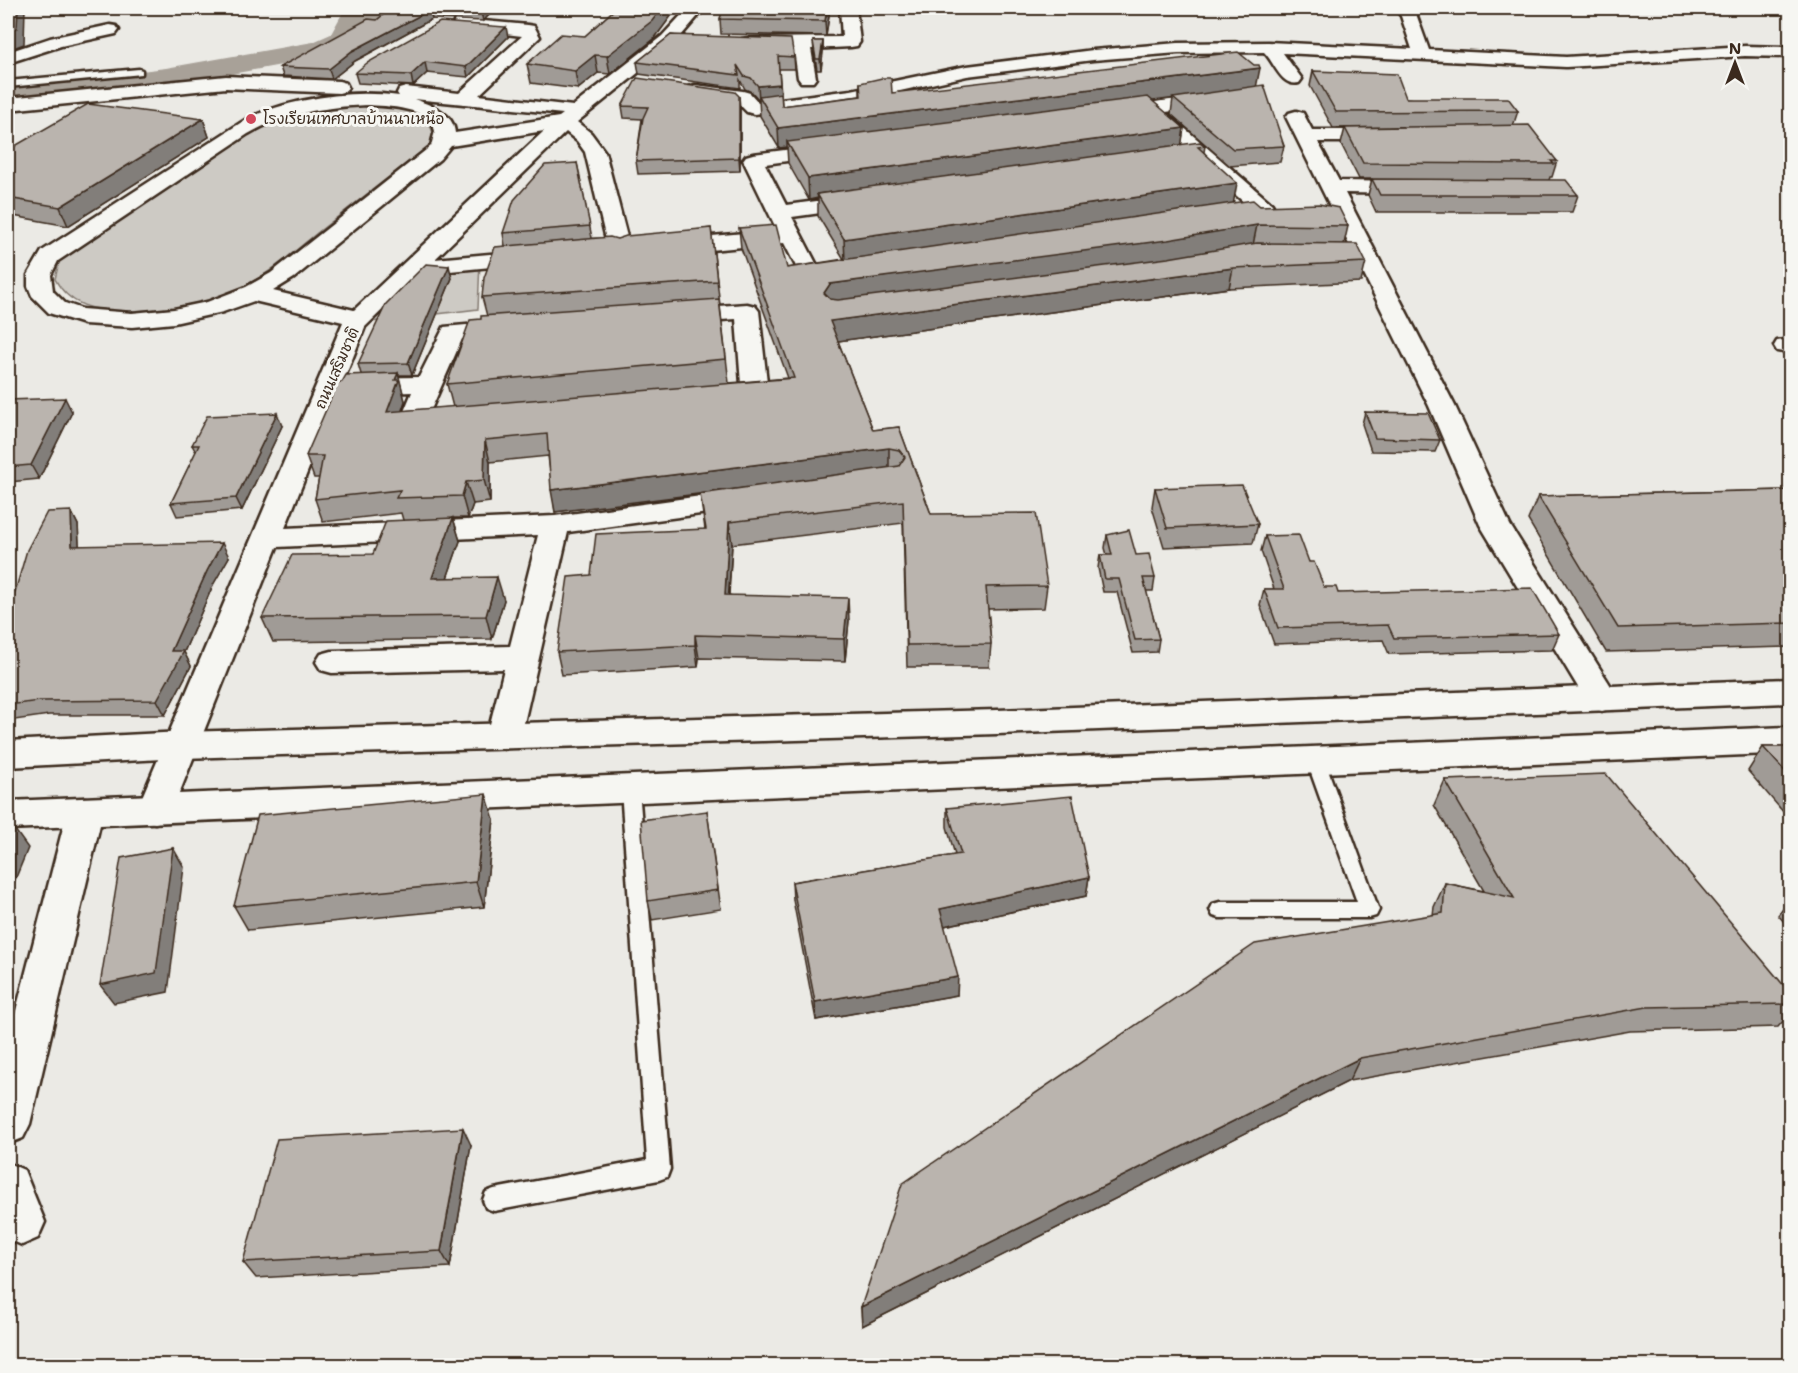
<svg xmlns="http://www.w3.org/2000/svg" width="1798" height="1373" viewBox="0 0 1798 1373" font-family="'Shantell Sans','Playpen Sans Thai',sans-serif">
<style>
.green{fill:#cdcac4;stroke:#847a71;stroke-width:1.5}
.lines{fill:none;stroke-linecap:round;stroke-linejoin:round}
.river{fill:#a8a198;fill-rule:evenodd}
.lane-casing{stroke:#3b2a1e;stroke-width:5}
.street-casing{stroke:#3b2a1e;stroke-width:5}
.secondary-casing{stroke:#3b2a1e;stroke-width:5}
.lane{fill:#f6f6f2;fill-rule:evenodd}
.street{fill:#f6f6f2;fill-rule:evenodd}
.secondary{fill:#f6f6f2;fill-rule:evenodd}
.wall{fill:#a09b96;stroke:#3b2a1e;stroke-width:1.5}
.shaded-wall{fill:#827e7a;stroke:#3b2a1e;stroke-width:1.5}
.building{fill:#bab4ae;stroke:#3b2a1e;stroke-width:1.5}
.poi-dot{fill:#d1495b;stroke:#f6f6f2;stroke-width:2}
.labels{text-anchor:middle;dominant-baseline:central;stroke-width:6;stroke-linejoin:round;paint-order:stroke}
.far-poi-label{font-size:15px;fill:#3b2a1e;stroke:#f6f6f2;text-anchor:start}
.far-street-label{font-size:15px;fill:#3b2a1e;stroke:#f6f6f2}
</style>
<rect width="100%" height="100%" fill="#ebeae5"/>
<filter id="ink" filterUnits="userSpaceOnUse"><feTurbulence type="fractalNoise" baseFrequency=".0167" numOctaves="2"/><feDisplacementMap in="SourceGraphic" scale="12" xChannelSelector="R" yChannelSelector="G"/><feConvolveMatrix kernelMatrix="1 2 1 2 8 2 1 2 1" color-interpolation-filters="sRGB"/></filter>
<g filter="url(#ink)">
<path class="green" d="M353 104C375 105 408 103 426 120 429 122 431 128 433 132L429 146C391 175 354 204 317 233 289 256 262 281 227 294 194 306 159 311 124 311 95 311 69 306 55 279L59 262 76 245 264 123 290 113Z
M480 261 478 309 354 324 413 268Z"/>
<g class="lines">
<path class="river" d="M358 8H399L395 14 365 23 353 45 331 56 166 86 8 105V87L166 68 313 42 331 34 343 12Z"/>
<defs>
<path id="lane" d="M139 69 142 70V74L8 87V81Z
M1315 753 1321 754 1324 759 1379 910 1376 916 1369 918H1220L1213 916 1210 910 1213 904 1220 902H1357L1306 759 1309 754Z
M630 782 636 784 639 789 670 1169 667 1177 659 1180 494 1211 486 1208 483 1200 486 1192 494 1189 647 1160 621 789 624 784Z"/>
<path id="street" d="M688 8H705L674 44 577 122 591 133 605 152 631 252 628 257 620 259 612 257 609 252 585 152 577 141 566 132 435 259 534 250 542 252 545 257 542 262 419 274 365 327 285 528 555 516 745 490 755 493 759 499 755 505 745 508 568 532 521 736 516 745 504 749 492 745 487 736 504 669 332 673 321 670 316 662 321 654 332 651 510 646 538 535 277 547 173 809 168 819 155 823 142 819 137 809 343 322 254 301 223 312 174 323 132 327 84 324 49 313 32 296 28 286V275L42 251 248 118C294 98 350 89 399 96L397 93 399 89 406 87 459 93 522 36 461 29 455 28 453 24 455 20 461 19 528 25 534 26 540 37 479 95 573 106 662 36ZM414 99 563 114 559 117 455 133C454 113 431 105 414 99ZM367 105C386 106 431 107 435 131L431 146 271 273 246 287 207 302 174 309 132 313 82 309 65 303 53 291 51 275 58 261 248 134C285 113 325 107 367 105ZM544 131 354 310 273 291 294 278 440 159 451 146Z
M840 8H856L860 42 857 46 851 47 811 49 816 78 813 82H801L798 78 794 49 748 48 742 47 739 43 742 39 748 38 842 37Z
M1395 8H1411L1415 11 1429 50 1566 57 1745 46 1790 47V57L1745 56 1566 67 1283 53 1302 79 1299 83C1281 87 1275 63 1264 52L1178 53 1093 60 967 76 851 102 754 114 747 112 737 102 695 97 688 95 686 91 688 87 695 85 743 91 750 93 758 102 851 90 967 66 1093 50 1178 43 1268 42 1412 49 1401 16Z
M110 25 116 26 119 30 116 34 61 46 8 63V52L50 38Z
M226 76 339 81 346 83 348 87 346 91 339 93 226 88 8 110V98Z
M1216 94 1223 96 1225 100 1223 104 1166 112 1272 204 1275 209 1272 214 1224 221 1216 220 1213 215 1216 210 1247 205 1146 115 1115 119 1108 117 1105 113 1108 109 1115 107Z
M1296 111 1303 113 1312 130H1389L1396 132 1399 136 1396 140 1389 142H1318L1339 181 1414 182 1421 184 1424 188 1421 192 1414 194 1345 193 1455 406 1510 525 1619 699 1614 707 1602 711 1590 707 1480 525 1429 406 1286 117 1289 113Z
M832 144 839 146 842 150 839 154 765 164 786 205 863 195 871 196 874 201 871 206 792 217 818 267 844 264 852 266 855 271 852 276 811 282 803 280 784 243 669 254 661 252 658 247 661 242 669 240 777 230 743 160 746 156 753 154Z
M747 304 755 306 759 311 768 391 764 396C747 401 727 404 710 399L706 394 710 389 741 384 736 319 675 323 667 321 663 316 667 311 675 309Z
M510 321 519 323 522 328 519 333 462 339 430 412 447 410 456 412 460 418 456 424 413 429 404 427 400 421 412 392 357 394 348 391 344 386 348 381 357 378 419 377 444 327Z
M1790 339V353L1777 351 1774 346 1777 341Z
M85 798 98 802 103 812 30 1124 23 1138 8 1144V1042L67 812 72 802Z
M8 1163 24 1170 45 1222 38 1238 22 1245 8 1239Z"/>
<path id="secondary" d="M1790 679V703L997 734 182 758 8 767V741L182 732 997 710Z
M1790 727V753L8 829V801Z"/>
</defs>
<use href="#lane" class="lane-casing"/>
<use href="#street" class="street-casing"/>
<use href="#secondary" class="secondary-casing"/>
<use href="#lane" class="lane"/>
<use href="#street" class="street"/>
<use href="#secondary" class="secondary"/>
</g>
<path class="wall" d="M391 8H493L494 10 483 21 432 19 355 61 332 79 283 76 280 67 377 20Z
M616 8H677L654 39 610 74 598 73 578 89 531 83 527 64 585 36Z
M723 8H830L826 36 721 34 720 19Z
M671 35 794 57 795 69H779L782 106 860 96V83L892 93 1257 86 1284 146 1280 162 1230 166 1171 114 1173 98 1152 101 1184 128 1181 145 1205 146 1204 152 1234 203 1260 206 1348 226 1344 244 1366 262 1361 282 1229 288 838 341 873 430 899 427 931 514 1047 586 1044 608 988 609 991 644 989 667H907L903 523 732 544 729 595 849 620 845 661 699 658 698 667 562 675 557 652 591 575 705 529 700 494 705 493 555 512 548 456 490 462V502L473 504 468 518H453L460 541 447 578 504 600 492 639 273 642 262 618 373 554 403 520 401 513 323 522 315 499 319 478H314L306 456 342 382 361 374 358 364 452 278 412 375H398L405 401 402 411 453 407 447 384 481 319 487 316 482 297 505 246 503 233 577 163 592 238 617 239 711 228 729 383 788 378 741 248 739 228 787 268 844 259 818 216V198L809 200 788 163 787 147 779 148 760 116 759 100 752 92 745 89 740 80V88L639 74 637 62Z
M508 37 468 77 427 73 413 86 358 83 355 73Z
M813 41H823V51L821 70H817L814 51Z
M1313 71 1406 98 1518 111 1513 126 1557 161 1552 177H1550L1549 180 1578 195 1572 212H1376L1368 195 1372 179H1359L1341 144 1345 128 1403 127 1333 128 1310 86Z
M622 106 740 108V171L638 174 636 161 642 119 624 118Z
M203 119 209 137 68 226 8 215V150Z
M8 400 72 412 39 479 9 482 8 484Z
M1365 412 1440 440 1435 452 1371 451 1362 424Z
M282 426 242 510 177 516 171 503 196 452 192 445Z
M1155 488 1258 524 1253 543 1164 547 1152 507Z
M1791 490V647L1606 652 1528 520 1538 496Z
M71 511 78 525 79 546 229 557 213 585 184 652 191 666 165 715H49L8 721V616Z
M1107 535 1136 555 1155 578 1153 591H1146L1159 639 1157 652 1133 653 1117 592H1103L1098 568 1100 555H1107L1105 548Z
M1265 536 1309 562 1324 587 1338 593 1559 634 1552 650 1389 654 1383 640 1274 644 1260 605 1264 589H1274L1261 551Z
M1763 747H1791V821L1748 771Z
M1445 780 1791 994V1012L1778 1027 1630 1031 1349 1081 862 1326 861 1307 1433 915 1434 907 1445 883 1484 891 1434 805Z
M947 808 1089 877 1086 896 944 926 957 995 816 1020 793 900 792 882 955 855 947 827Z
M707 811 721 909 652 920 648 901Z
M494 819 484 907 248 930 234 906Z
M1791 899V930L1778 915Z
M471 1145 450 1267 256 1278 243 1262Z"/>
<path class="shaded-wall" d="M18 8H25L24 44 8 50V31Z
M485 8H493L494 10 483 21 481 12Z
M662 8H677L654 39 610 74 607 56Z
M827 8H830L826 36 825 21Z
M430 10 432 19 355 61 332 79 329 69 352 51Z
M506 27 508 37 468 77 466 67Z
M823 41V51L821 70 820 59Z
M595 55 598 73 578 89 575 71Z
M425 62 427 73 413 86 411 75Z
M1260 68 1256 88 790 147 787 142V147L779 148 778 128Z
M780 84 781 97 759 96V100L758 86Z
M739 96 740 108V171L739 158Z
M203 119 209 137 68 226 60 207Z
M1184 128 1181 148 817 194 818 198 809 200 808 178Z
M1237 183 1233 205 845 261 844 239Z
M1257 225 1253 245 1165 260 830 305 824 293 830 284Z
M449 266 452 278 412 375 408 363Z
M1233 268 1229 288 831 342 830 321Z
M398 373 405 401 394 434 387 412 395 380Z
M65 398 72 412 39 479 31 465Z
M277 413 282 426 242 510 236 498Z
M485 440 490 462V502L484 480Z
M889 448V470L555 512 551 490Z
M466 482 473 504 468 518 462 496Z
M71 511 78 525 80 560 72 546Z
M453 518 460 541 439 601 432 578Z
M729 522 732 544 727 617 725 595Z
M222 543 229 557 213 585 184 652 191 666 165 715 157 700 171 651 207 571Z
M497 577 504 600 492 639 486 616Z
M848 598 849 620 845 661 844 639Z
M695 635 699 658 698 667 695 645Z
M486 794 494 819 484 907 476 882Z
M10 823 28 848 8 897V830Z
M173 848 184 867 168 992 114 1003 100 985Z
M1089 877 1086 896 939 927 940 909Z
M958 977 957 995 816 1020 815 1002Z
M1360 1058 1349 1081 862 1326 861 1307Z
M463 1128 471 1145 450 1267 441 1251Z"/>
<path class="building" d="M8 8H18L17 28 8 31Z
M391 8H485L481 12 430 10 352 51 329 69 280 67 368 19 377 20Z
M616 8H662L652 21 607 56 595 55 575 71 527 64 561 34 585 36Z
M723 8H827L825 21 720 19Z
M440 22 506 27 466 67 425 62 411 75 355 73 367 63Z
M671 35 791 39 794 57 778 56 780 84 758 86 751 78 744 76 737 65 739 75 637 62Z
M813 41H823L820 59H816Z
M1238 52 1254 65H1259L1260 68 778 128 759 96 781 93 782 106 861 96 860 83 882 78H891L892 93Z
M1313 71 1397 74 1406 98H1508L1518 111 1336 112Z
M637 78 735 92 739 96V158L636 161 643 118 648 107 622 106Z
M1264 85 1284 146 1233 149 1173 98Z
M1148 97 1184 128 808 178 787 142Z
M88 104 203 119 60 207 8 198V150Z
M1529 125 1557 161H1551L1554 164 1363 163 1345 128Z
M1200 142 1205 146 1198 147 1237 183 844 239 817 194Z
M577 163 590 226 503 233 514 200 545 165Z
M1372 179 1566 180 1578 195H1380Z
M1253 200 1260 206 1319 204 1339 208 1348 226 1257 225 1168 240 830 284 824 293 830 299 838 300 1168 258 1257 243 1357 244 1366 262 1233 268 830 321 873 430 899 427 931 514 1036 513 1047 586 986 587 991 644 907 645 903 501 729 522 725 595 848 598 844 639 695 635V645L557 652 568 577 591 575 596 534 706 529 700 494 899 466 905 457 899 450 889 448 551 490 547 434 485 440 484 480 466 482 462 496 396 498 400 490 315 499 323 456H306L338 382H342L346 375 398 373 395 380H399L387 412 794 378 739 228 776 225 787 268Z
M711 228 717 281 482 297 484 278 495 247 610 237 617 239 626 236Z
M426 264 449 266 408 363 358 364 386 304Z
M719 299 726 359 447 384 470 320 481 319V316Z
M65 398 31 465 8 467V400Z
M1365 412 1428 413 1440 440 1375 438Z
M277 413 236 498 171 503 199 445H192L207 416Z
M1242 485 1258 524 1167 528 1155 488Z
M1791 490V623L1618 628 1538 496Z
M71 511 72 546 222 543 207 571 171 651H184L157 700 40 701 8 705V616L27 550 47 512Z
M453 518 432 578 497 577 486 616 262 618 292 555 373 554 386 521Z
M1129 530 1136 555 1149 554 1155 578H1143L1159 639 1135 640 1119 579H1105L1100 555H1112L1107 535Z
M1299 535 1309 562H1314L1324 587H1336L1338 593 1532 588 1559 634 1394 638 1388 625 1278 628 1264 589H1284L1265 536Z
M1763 747H1791V778Z
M1606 774 1791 994V1004L1647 1007 1360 1058 861 1307 902 1184 1255 944 1443 913 1445 883 1514 898 1445 780Z
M486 794 476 882 234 906 258 815Z
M1072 796 1089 877 940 909 958 977 815 1002 792 882 961 854 947 808Z
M707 811 718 890 648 901 641 820Z
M173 848 156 973 100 985 121 858Z
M463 1128 441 1251 243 1262 277 1139Z"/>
</g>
<circle class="poi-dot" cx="251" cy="119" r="6"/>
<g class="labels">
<g class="far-poi-label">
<text x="263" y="119">โรงเรียนเทศบาลบ้านนาเหนือ</text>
</g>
<g class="far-street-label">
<text transform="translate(337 368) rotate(-66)">ถนนเสริมชาติ</text>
</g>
</g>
<rect width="1798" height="1373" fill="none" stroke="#f6f6f2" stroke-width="30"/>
<rect x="15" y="15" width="1768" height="1343" fill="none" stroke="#3b2a1e" stroke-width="2" filter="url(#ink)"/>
<g transform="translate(1735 63)" stroke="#f6f6f2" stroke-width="4.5" paint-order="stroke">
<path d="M0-4.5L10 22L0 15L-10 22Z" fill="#3b2a1e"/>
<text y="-9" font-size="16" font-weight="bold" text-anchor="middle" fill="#3b2a1e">N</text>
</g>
</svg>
